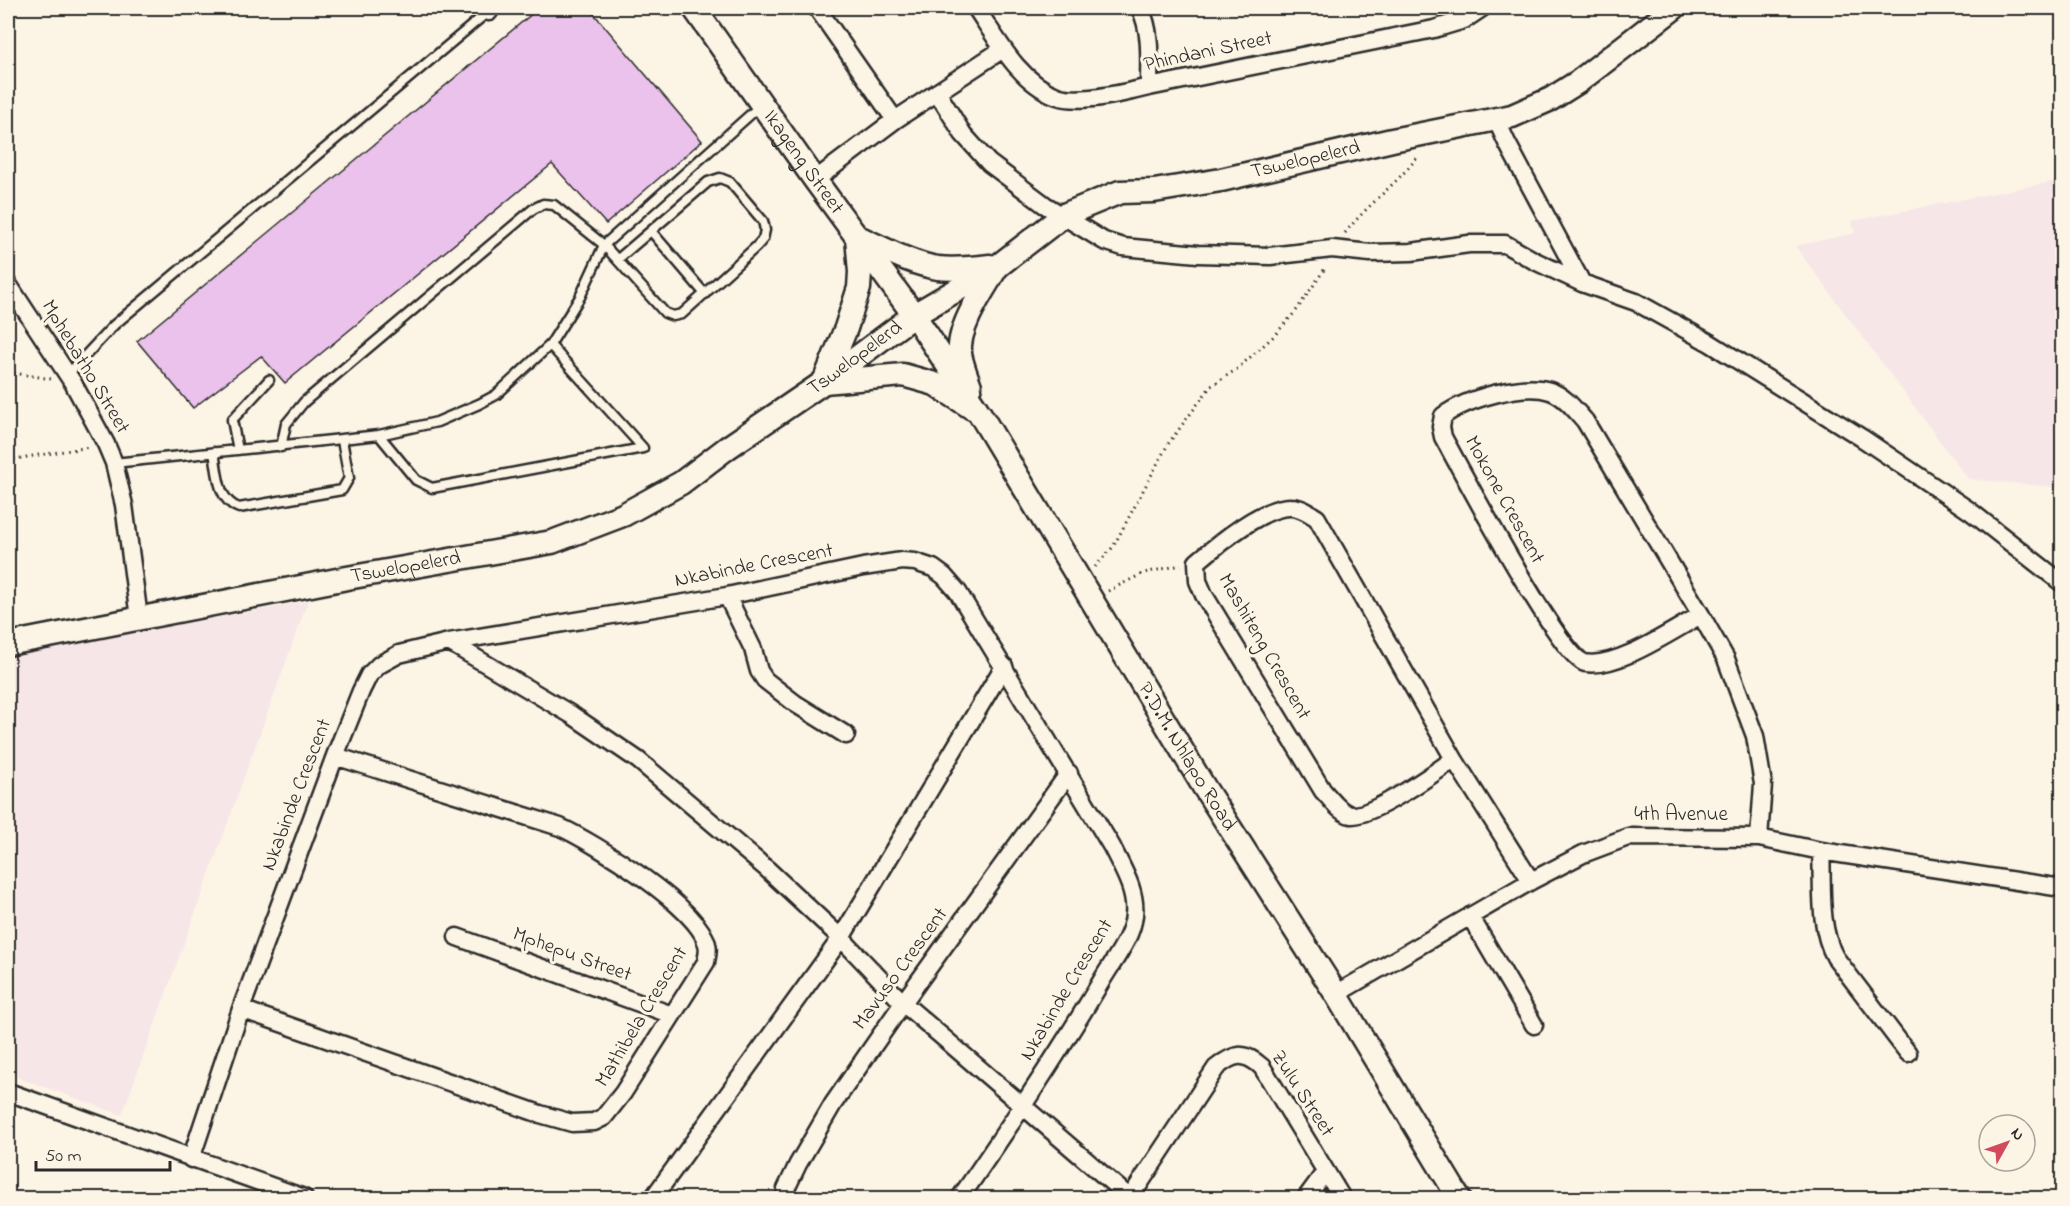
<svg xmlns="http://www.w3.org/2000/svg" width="2070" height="1206" viewBox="0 0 2070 1206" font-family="'Indie Flower',sans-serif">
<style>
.built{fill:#f7e6e7}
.building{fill:#eac2eb;stroke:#2b2b2b;stroke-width:1.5}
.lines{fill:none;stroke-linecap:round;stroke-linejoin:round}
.lane-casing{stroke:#2b2b2b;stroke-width:13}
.street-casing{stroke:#2b2b2b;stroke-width:21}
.secondary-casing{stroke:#2b2b2b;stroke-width:27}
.path{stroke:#2b2b2b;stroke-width:3;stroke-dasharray:1.5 4.5;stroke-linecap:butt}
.lane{stroke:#fcf5e5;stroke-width:8}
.street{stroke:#fcf5e5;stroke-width:16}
.secondary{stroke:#fcf5e5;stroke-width:22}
.labels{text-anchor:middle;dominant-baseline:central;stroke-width:6;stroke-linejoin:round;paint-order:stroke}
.street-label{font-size:21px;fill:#2b2b2b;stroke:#fcf5e5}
</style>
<rect width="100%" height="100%" fill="#fcf5e5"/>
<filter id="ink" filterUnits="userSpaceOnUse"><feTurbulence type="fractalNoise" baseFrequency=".0167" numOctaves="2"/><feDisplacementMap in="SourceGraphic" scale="12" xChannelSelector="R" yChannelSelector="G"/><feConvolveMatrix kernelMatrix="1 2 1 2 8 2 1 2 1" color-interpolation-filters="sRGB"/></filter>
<g filter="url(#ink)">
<path class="built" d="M2062 180V488L1968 479 1795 246 1855 233 1852 221Z
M308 601 122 1115 8 1074V656Z"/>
<path class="building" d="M539 8H589L702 141 606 224 552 164 285 383 261 356 193 408 137 341Z"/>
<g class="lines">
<defs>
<path id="lane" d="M651 231 705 294
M68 374 114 325 489 11
M379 435 416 480 432 488 643 448 550 345
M281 447 286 424 304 402 533 209 543 204 554 205 604 245 665 313 673 316 682 314 756 247 763 239 765 230 763 221 730 182 720 178 708 182 618 259
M238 450 232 420 269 380
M214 452C218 473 217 500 239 508L342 490 349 478 342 440
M114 463 379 435 437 422 479 404 496 395 550 345 580 297 604 245 761 105"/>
<path id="street" d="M486 8 489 12
M817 8 895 120 1003 49
M976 8C997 39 1019 82 1057 96 1080 104 1125 93 1149 87L1434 29 1464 20 1482 8
M1140 8C1152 32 1149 60 1149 87
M937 92 963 134 989 163 1045 205 1104 241 1123 247 1198 254 1270 256 1332 249 1370 253 1411 252 1469 244H1505L1535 261 1582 283 1636 302 1710 343 1862 438 1970 511 2062 583
M1496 119 1507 143 1582 283
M815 180 895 120
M8 284 73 383 106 444 114 463 124 505 139 618
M727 596 753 649 759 671 765 680 796 704 846 735
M1701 615C1673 630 1617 669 1585 663 1560 657 1461 470 1443 437L1441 427 1443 416C1466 399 1523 382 1550 391 1565 396 1575 410 1585 421L1701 615 1726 659 1755 736 1763 784 1759 838
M449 642 572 715 638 760 767 869 841 938 903 1003 1130 1198
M1454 759C1436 772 1372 817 1351 815 1340 813 1331 799 1323 791L1204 595 1198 581 1197 562C1218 544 1263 506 1291 507 1301 507 1309 513 1317 518L1454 759 1531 881
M1821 851C1823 886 1818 926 1835 957L1908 1053
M1470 916 1534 1025
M457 937 672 1015
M1336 994 1531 881 1583 854 1628 837 1759 838 1821 851 2062 888
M241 1009 540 1114 572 1123 594 1122 604 1117 623 1093 706 962C707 956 709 950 707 944 697 906 595 843 560 827L335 756
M8 1092 304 1198
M191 1159 241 1009 335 756 361 691 369 675 379 665 399 654 449 642 727 596 863 567 902 561 915 562 933 568 944 576 958 592 1112 847C1122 868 1137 891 1134 915 1132 938 1113 961 1102 980 1058 1055 1009 1127 960 1198
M653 1198 841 938 1004 666
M785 1198 786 1189 798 1164 833 1104 903 1003 1069 773
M1130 1198 1216 1068C1234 1053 1244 1051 1262 1067L1342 1198
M1306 1198 1325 1172"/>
<g id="secondary">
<path id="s1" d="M694 8 815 180 914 315 980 414 1204 787 1336 994 1459 1198"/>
<path d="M857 237 860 272 859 288 846 328 824 382 903 375 935 384 972 408"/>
<path d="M858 237C883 248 911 264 938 268 955 270 973 268 990 266"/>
<path d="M970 386C966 375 962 365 960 354 957 327 984 289 997 267"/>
<path id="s2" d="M8 644 347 578 552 542 623 515 681 483 727 448 824 382 914 315 998 266 1064 215 1120 192 1154 191 1221 180 1392 140 1512 116 1551 99 1578 82 1674 8"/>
</g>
</defs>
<use href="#lane" class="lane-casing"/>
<use href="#street" class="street-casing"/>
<use href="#secondary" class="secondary-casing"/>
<path class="path" d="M1345 233C1367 205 1397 184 1419 155
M8 372 51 379
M8 460 90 447
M1095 567 1113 547 1168 444 1211 386 1237 369 1274 336 1296 311 1326 267
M1108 591 1144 573 1181 565"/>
<use href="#lane" class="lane"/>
<use href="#street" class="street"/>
<use href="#secondary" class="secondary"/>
</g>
</g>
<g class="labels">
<g class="street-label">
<text transform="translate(1208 52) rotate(-12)">Phindani Street</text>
<text stroke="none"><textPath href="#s2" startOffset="1413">Tswelopelerd</textPath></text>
<text stroke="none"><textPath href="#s1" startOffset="189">Ikageng Street</textPath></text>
<text stroke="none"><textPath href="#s2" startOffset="910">Tswelopelerd</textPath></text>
<text transform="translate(85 367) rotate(59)">Mphebatho Street</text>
<text transform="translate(1504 500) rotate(61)">Mokone Crescent</text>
<text transform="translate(754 566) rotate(-11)">Nkabinde Crescent</text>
<text stroke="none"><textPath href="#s2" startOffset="405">Tswelopelerd</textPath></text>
<text transform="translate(1264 647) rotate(60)">Mashiteng Crescent</text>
<text stroke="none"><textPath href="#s1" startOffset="897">P.D.M. Nhlapo Road</textPath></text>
<text transform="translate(297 795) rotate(-69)">Nkabinde Crescent</text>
<text x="1681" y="815">4th Avenue</text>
<text transform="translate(572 955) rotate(20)">Mphepu Street</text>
<text transform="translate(901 969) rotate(-54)">Mavuso Crescent</text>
<text transform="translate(1067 990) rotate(-59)">Nkabinde Crescent</text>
<text transform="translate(642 1017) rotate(-59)">Mathibela Crescent</text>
<text transform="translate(1302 1094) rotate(57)">Zulu Street</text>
</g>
</g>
<rect width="2070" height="1206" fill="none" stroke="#fcf5e5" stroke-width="30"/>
<rect x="15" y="15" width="2040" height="1176" fill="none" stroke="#2b2b2b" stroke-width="2" filter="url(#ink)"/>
<g transform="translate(2007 1143) rotate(50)"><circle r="28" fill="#fcf5e5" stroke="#a8a49b" stroke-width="1.5"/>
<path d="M0-4.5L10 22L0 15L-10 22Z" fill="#d1495b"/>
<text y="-9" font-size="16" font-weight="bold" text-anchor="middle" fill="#2b2b2b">N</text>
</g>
<path d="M36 1161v9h134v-9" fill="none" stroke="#2b2b2b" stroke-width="3"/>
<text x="45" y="1161" font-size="18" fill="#2b2b2b" stroke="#fcf5e5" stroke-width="4.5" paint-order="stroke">50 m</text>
</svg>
